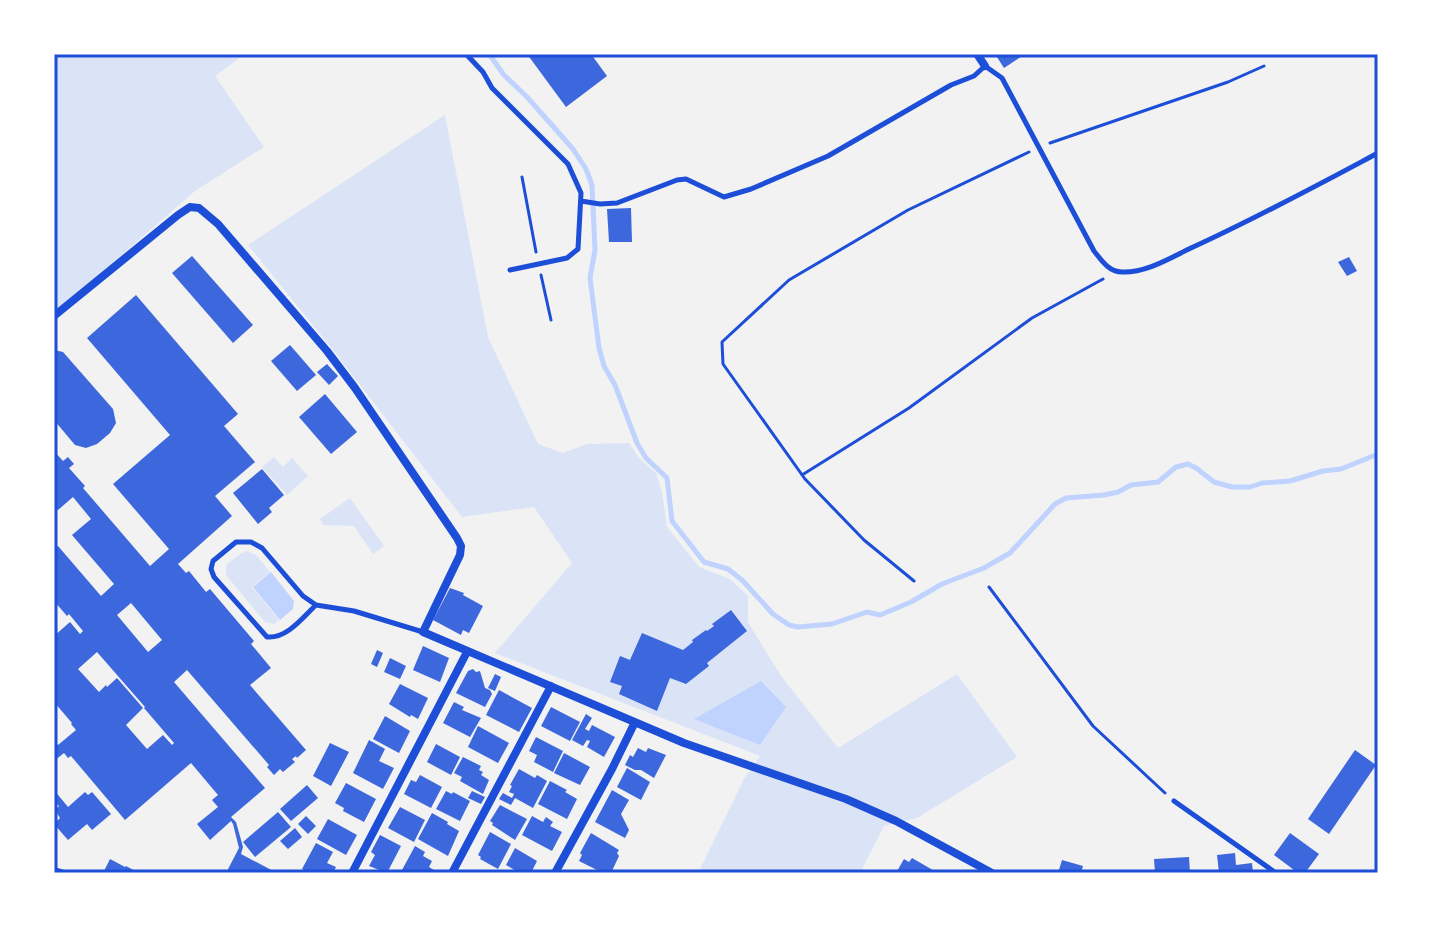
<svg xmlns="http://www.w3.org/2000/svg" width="1432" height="927" viewBox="0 0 1432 927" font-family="'Zilla Slab',serif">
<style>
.green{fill:#dbe4f7}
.water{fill:#bfd3fe}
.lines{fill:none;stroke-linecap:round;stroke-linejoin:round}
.stream{stroke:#bfd3fe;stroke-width:5}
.building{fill:#3d67dc;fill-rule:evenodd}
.path{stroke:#1d4ed8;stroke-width:3}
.service{stroke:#1d4ed8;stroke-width:5}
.minor{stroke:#1d4ed8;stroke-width:8}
.neatline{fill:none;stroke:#1d4ed8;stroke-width:3}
</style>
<rect width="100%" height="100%" fill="#f2f2f2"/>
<path class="green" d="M54 54H245L215 76 264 147 195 191 54 314Z
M445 115 488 337 538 444 563 453 587 444 629 443 639 458 656 473 662 492 667 527 699 567 730 579 748 596V622L781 676 838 748 957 674 1017 757 917 818 884 826 860 873H698L744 779 760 756 495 653 572 563 534 507 462 517 333 350 248 245Z
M274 457 283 467 292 458 308 476 287 495 262 467Z
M350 498 384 546 373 554 354 526 324 525 320 519Z
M247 551 256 555 270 572 252 587 279 620 274 624 265 622 226 575V565L240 554Z"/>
<path class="water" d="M271 572 294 601 293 609 280 620 253 587Z
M761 681 786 707 760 745 694 719Z"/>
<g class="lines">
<path class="stream" d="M489 54 504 75 527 97 573 149 586 169 592 185 595 250 590 278 599 348 604 366 615 385 637 443 646 458 667 478 672 521 704 562 728 569 742 580 773 614 789 625 798 627 832 624 867 612 880 615 911 602 942 584 984 568 1010 553 1055 504 1066 498 1104 495 1118 492 1131 485 1158 482 1176 467 1188 464 1196 468 1214 482 1232 487H1250L1262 483 1290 481 1323 471 1341 469 1378 454"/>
</g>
<path class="building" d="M527 54H591L607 76 566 107Z
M995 54H1025L1004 68Z
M631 208 632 242H609L607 209Z
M192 256 253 325 233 343 172 273Z
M1349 257 1357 271 1347 276 1338 262Z
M136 295 238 414 224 426 255 462 215 496 232 516 178 564 186 573 189 571 206 592 210 589 254 641 251 644 271 668 250 685 306 750 297 758 296 756 292 759 295 762 283 772 280 769 274 775 267 767 269 765 187 670 174 682 265 788 231 817 236 822 243 847 241 854 277 873H226L239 848 233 824 231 821 210 840 197 824 218 807 212 800 218 795 191 763 125 820 71 756 68 758 64 753 54 761V740L58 745 76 730 71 724 72 723 54 702V636L70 622 80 634 83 631 69 614 67 616 54 601V549L58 546 101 596 114 584 72 535 91 519 73 497 58 510 54 506V451L63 461 68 457 74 464 69 468 85 486 83 488 150 566 169 549 113 484 170 435 87 338ZM131 603 162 640 148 652 117 615ZM97 652 145 707 144 708 174 743 172 745 163 735 147 749 126 725 143 708 117 678 107 687 106 685 99 692 78 669Z
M290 345 316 375 297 391 271 361Z
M54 350 63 352 113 409 116 423 110 433 97 444 86 448 75 445 54 420Z
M327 364 338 376 329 385 317 372Z
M325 394 357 432 331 454 299 417Z
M262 469 284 495 269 508 272 512 258 524 233 493Z
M450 588 464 593 463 595 483 606 469 633 463 630 461 635 433 620Z
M731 610 747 631 707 663 709 666 686 684 670 678 657 711 619 694 622 686 610 682 620 656 630 660 642 633 683 650 693 642 692 640 706 630 707 631 714 626 712 624Z
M423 646 449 658 440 682 413 670Z
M377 650 383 653 377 667 371 664Z
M390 658 406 666 400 679 384 672Z
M473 669 476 672 480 671 485 688 490 690 492 694 485 707 456 693 468 671Z
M495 674 501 677 495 691 488 688Z
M400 684 428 698 418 719 411 715 410 717 389 704Z
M499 690 532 708 519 732 486 715Z
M454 702 464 707 462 710 481 718 470 737 443 723Z
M551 707 580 722 570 741 541 726Z
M586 714 592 718 585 729 589 731 592 725 615 737 604 757 587 747 590 741 587 740 583 746 572 740Z
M385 716 410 731 399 753 373 739Z
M478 726 509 743 498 763 468 747Z
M536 737 563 751 553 772 534 762 537 755 529 751Z
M369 740 385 749 379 761 394 768 383 789 353 773Z
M330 743 349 752 331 786 313 776Z
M436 744 460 757 451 775 427 762Z
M638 748 646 752 648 748 666 755 654 778 641 770H635L625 765 630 755 633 757Z
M1355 750 1376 765 1329 834 1308 819Z
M564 753 590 767 580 785 554 773Z
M463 757 481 766 479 770 483 772 481 775 489 780 483 794 460 781 462 777 454 773Z
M627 768 650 782 641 800 617 787Z
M519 769 535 778 537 775 547 781 533 808 515 798 511 805 499 799 503 793 512 798 514 794 509 792 512 786 510 785Z
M420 775 442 787 431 808 404 794 411 780 416 782Z
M550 781 567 790 565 792 577 799 567 819 538 804Z
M346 783 376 799 364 822 343 811 344 808 335 803Z
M307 785 318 798 291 821 280 809Z
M54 790 68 807 85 792 88 795 92 792 111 814 92 830 87 824 68 840 54 824 60 818 55 810 59 806 54 801Z
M612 790 629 800 621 814 629 830 625 838 595 822Z
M446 791 452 794 453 792 470 801 460 821 436 809Z
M472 791 485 797 481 804 468 798Z
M500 805 527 819 515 840 492 825 493 823 490 821Z
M400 807 425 820 414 842 388 828Z
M278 812 291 827 255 857 243 842Z
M432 813 448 822 447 824 459 831 448 856 418 839Z
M306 816 316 826 308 834 298 824Z
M532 816 543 822 546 817 553 822 550 826 562 832 552 851 522 835Z
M328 819 357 835 346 855 317 839Z
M295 828 302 837 288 849 280 841Z
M490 832 511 844 498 869 480 859 481 857 478 855Z
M591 833 619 850 617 853 619 856 611 873H603L579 861 582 855 580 853Z
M1290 833 1319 854 1305 873H1298L1274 855Z
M380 835 401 846 387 873 369 866 375 855 371 852Z
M316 843 333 852 327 863 336 867 333 873H310L302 869Z
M415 846 425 852 423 856 432 861 429 867 439 873H409L402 870Z
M515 848 537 861 531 873H520L506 865Z
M1235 853 1236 865 1252 863 1253 873H1219L1217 855Z
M1189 857 1190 873H1155L1154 859Z
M912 858 938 873H896L904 859 909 862Z
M110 859 125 867 126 866 139 873H103Z
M1062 860 1083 866 1081 873H1058Z"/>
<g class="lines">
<path class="path" d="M1050 143 1228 82 1264 66
M522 177 536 252
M541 275 551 320
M802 475 909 408 1032 318 1103 279
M914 581 864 540 805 479 723 364 722 342 789 280 908 210 1029 152
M989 587 1093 726 1165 793"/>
<path class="service" d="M466 54 483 72 492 88 568 164 581 193 578 249 567 258 510 270
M581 201 600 204 617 203 677 180 686 179 724 197 751 189 828 156 951 85 974 76 985 66 1002 78 1094 251C1102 261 1109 272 1122 272 1146 273 1170 258 1191 248 1255 219 1316 186 1378 153
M316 605C303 617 287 639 267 637L214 577 211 569 213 561 236 542H251L262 548 303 596 316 605 354 611 423 632
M1174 801 1276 873"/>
<path class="minor" d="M977 54 985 66
M54 316 178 215 190 207 199 208 218 224 327 351 355 388 457 538 461 546 460 555 423 632 684 743 846 799 896 821 992 873
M54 871 61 873
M352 873 467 652
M452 873 551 686
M555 873 612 769 635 722"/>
</g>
<rect width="1432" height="927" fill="none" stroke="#ffffff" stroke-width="112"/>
<rect x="56" y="56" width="1320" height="815" class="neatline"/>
</svg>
